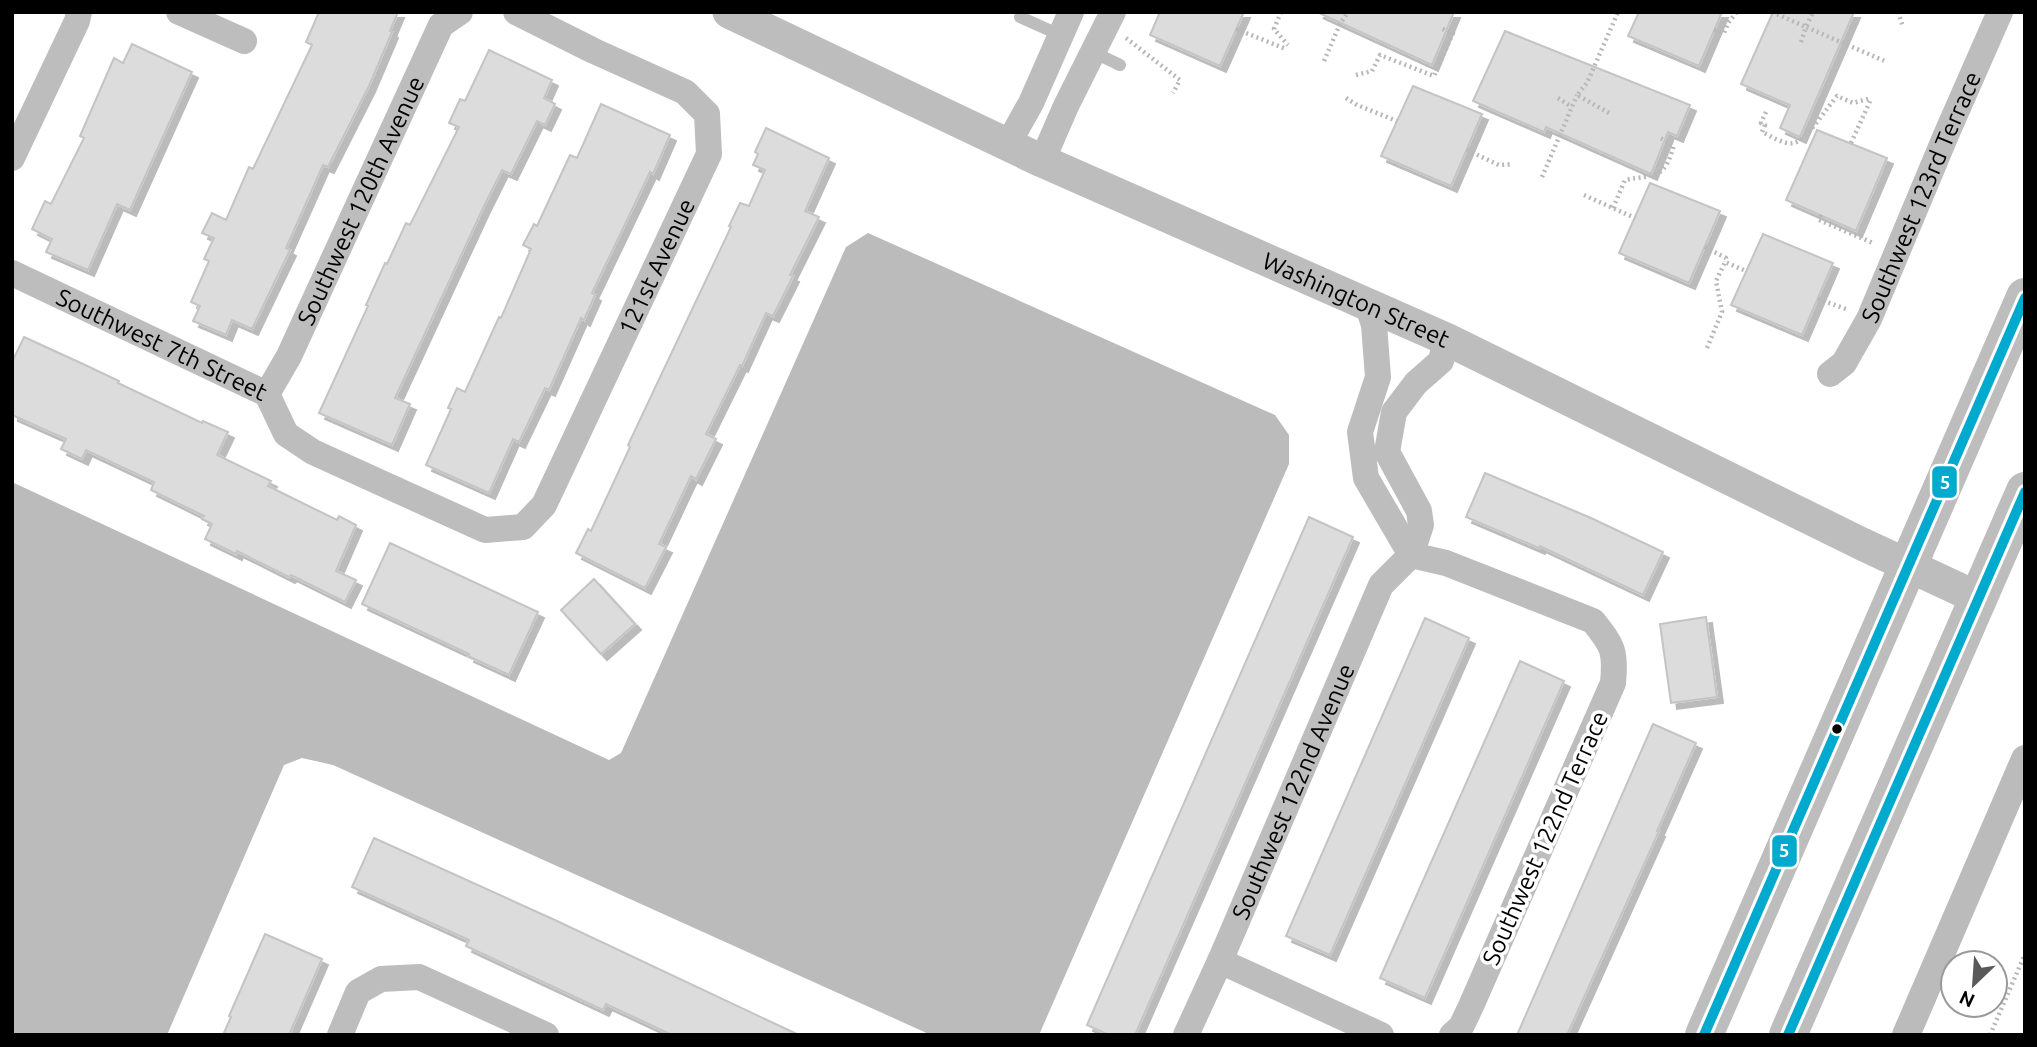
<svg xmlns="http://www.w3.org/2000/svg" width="2037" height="1047" viewBox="0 0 2037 1047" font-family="Ubuntu,sans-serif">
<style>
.water{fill:#bbb}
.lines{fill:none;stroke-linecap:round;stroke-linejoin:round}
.canal{stroke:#bbb;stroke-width:28}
.building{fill:#dcdcdc;stroke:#c4c4c4;stroke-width:2;filter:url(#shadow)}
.path{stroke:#b8b8b8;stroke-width:4.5;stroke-dasharray:2 3.5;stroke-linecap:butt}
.service{stroke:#bdbdbd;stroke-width:12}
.minor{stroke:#bdbdbd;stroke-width:26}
.tertiary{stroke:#bdbdbd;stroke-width:33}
.trunk{stroke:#bdbdbd;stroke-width:38}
.bus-1-casing{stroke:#fff;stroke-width:16}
.bus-1{stroke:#00a9ce;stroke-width:10}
.bus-dot{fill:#000;stroke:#fff;stroke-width:2.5}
.labels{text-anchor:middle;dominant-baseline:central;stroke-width:7;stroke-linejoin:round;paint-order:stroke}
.street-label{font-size:24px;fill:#000;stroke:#fff}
.line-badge{stroke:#fff;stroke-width:2.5}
.badge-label{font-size:19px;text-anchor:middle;font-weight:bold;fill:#fff}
</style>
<defs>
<filter id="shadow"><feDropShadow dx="6" dy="6" stdDeviation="0" flood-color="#0004"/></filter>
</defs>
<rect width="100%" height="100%" fill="#fff"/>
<path class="water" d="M868 233 1275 415 1289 435V464L1039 1035H931L333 765 302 758 284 765 167 1035H12V482L609 760 621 753 846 247Z"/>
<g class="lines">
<path class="canal" d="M1906 1035 2025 759"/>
</g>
<path class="building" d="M319 12H398L390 31 392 32 369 86 328 167 323 165 286 248 290 250 252 329 232 320 226 335 193 321 200 306 191 302 209 261 204 259 214 238 202 233 212 213 226 220 249 167 253 169 312 45 306 42Z
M1160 12H1244L1220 66 1150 35Z
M1317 12H1454L1432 65Z
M1639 12H1722L1699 66 1628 36Z
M1773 12H1854L1800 137 1780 128 1790 105 1741 84Z
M1505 31 1690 105 1677 136 1668 132 1651 174 1546 127 1544 132 1473 101Z
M132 44 192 72 130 210 117 204 88 270 46 252 52 239 32 229 45 201 51 204 84 138 80 136 114 58 123 63Z
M489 50 552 80 544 98 555 104 545 125 537 121 511 174 502 170 484 206 395 398 410 404 392 445 319 413 368 306 366 305 385 263 387 264 406 223 410 225 459 127 449 123 460 99 465 101Z
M1413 86 1482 114 1451 186 1381 156Z
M601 104 670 135 653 174 650 172 592 293 595 295 584 320 581 318 549 390 545 388 519 442 513 439 489 493 426 465 451 409 448 408 457 388 465 392 499 317 501 318 531 249 523 245 534 224 537 226 570 155 577 158Z
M766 128 829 158 805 211 819 217 790 275 793 276 773 316 766 313 742 366 740 365 706 434 716 439 696 479 691 476 659 544 666 547 645 588 576 553 588 529 591 531 630 447 628 445 731 227 729 226 740 203 749 206 765 170 753 165 758 154 755 152Z
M1817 130 1887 158 1856 231 1786 200Z
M1650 183 1720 211 1689 283 1619 253Z
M1763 234 1833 263 1802 335 1731 305Z
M24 337 83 364 119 381 118 383 202 423 203 421 228 432 217 455 271 481 268 486 337 520 339 516 356 525 336 571 356 580 345 602 291 575 289 577 237 551 236 554 205 539 212 524 202 519 204 516 151 490 154 482 86 450 82 459 61 449 66 439 12 415V362Z
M1485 473 1591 518 1663 552 1643 595 1540 546 1539 548 1466 517Z
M1309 517 1353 537 1135 1035H1109L1087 1025Z
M390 543 538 612 509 675 468 656 469 654 362 604Z
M594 579 635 624 601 654 561 610Z
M1706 617 1717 697 1671 703 1660 624Z
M1425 618 1469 638 1330 955 1286 936Z
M1520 661 1564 681 1425 998 1380 978Z
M1653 724 1696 743 1657 831H1659L1567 1035H1517Z
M374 838 557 921 799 1035H672L606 1004 603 1010 466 946 469 940 352 887Z
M265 934 322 959 289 1035H223L231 1017 229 1016Z"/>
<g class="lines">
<path class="path" d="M1281 12 1274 29 1288 45
M1772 12 1806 27 1813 12
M1898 12 1903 27
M1236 29 1286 49
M1714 30 1724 33 1728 23 1737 12
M1126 38 1180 80 1173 93
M1801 42 1806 27 1887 62
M1324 61 1340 24 1348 12
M1356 75 1372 71 1380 55 1434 76 1453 33 1440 28
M1346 98 1357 105 1397 121
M1558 98 1572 107
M1766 112 1761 123 1765 125 1762 132C1771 136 1784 145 1794 143 1807 140 1828 106 1837 96L1853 103 1871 98
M1609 113 1577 95 1587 83 1618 12
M1851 143 1871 99
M1467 150 1499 165 1513 164
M1542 177 1577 95
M1584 195 1635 218
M1613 208 1625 180C1656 174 1664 180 1674 145L1658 137
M1821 215 1819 220 1873 243
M1705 247 1726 258 1725 262
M1818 299 1846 309
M1707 348 1722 312 1716 281 1725 262 1746 271
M1990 1035 2025 954"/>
<path class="service" d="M1020 17 1060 35
M1093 52 1120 65"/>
<g class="minor">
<path d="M179 12 244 41"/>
<path d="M1008 144 1031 103 1071 12"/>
<path d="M12 158 77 21 79 12"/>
<path d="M1042 161 1066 106 1113 12"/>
<path id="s1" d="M12 273 267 394 286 434 313 452 485 530 523 527 544 505 709 154 707 114 685 92 594 51 516 12"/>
<path d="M1367 303 1374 325 1378 377 1360 432 1366 478 1411 555"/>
<path id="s2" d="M1830 374 1844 363 1869 319 1946 135 2000 12"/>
<path id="s3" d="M267 394 289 356 441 25 460 12"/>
<path d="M1411 555 1446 563 1593 621C1613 646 1616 651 1613 683L1471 1006 1461 1027 1452 1035"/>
<path d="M1220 961 1381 1035"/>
<path d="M340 1035 358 992 381 979 419 977 546 1035"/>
<path id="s4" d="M1186 1035 1220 961 1381 585 1411 555 1421 525 1419 511 1387 452 1394 412 1416 383 1441 361 1446 339"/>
</g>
<path class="tertiary" id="s5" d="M729 12 1042 161 1446 339 1862 544 1978 598"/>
<path class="trunk" d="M1704 1035 2025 297
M1788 1035 2025 491"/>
<defs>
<path id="bus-1" d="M1704 1035 2025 298
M1788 1035 2025 492"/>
</defs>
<use href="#bus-1" class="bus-1-casing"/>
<use href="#bus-1" class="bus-1"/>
</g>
<circle class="bus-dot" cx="1837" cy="729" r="6"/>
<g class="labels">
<g class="street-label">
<text stroke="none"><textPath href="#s2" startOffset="201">Southwest 123rd Terrace</textPath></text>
<text stroke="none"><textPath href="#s3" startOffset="215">Southwest 120th Avenue</textPath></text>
<text stroke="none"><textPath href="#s1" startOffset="880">121st Avenue</textPath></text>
<text stroke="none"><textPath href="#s5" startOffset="690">Washington Street</textPath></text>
<text stroke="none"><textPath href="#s1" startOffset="166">Southwest 7th Street</textPath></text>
<text stroke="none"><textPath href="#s4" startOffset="266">Southwest 122nd Avenue</textPath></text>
<text transform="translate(1545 838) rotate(-66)">Southwest 122nd Terrace</text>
</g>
</g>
<g class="line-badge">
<rect x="1931" y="465" width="27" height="34" rx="7" fill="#00a9ce"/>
<rect x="1771" y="834" width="27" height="34" rx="7" fill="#00a9ce"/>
</g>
<g class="badge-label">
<text x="1945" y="489">5</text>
<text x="1784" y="857">5</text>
</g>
<rect width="2037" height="1047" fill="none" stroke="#000000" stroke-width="28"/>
<g transform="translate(1974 984) rotate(205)"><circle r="33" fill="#ffffff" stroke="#999999" stroke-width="2"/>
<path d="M0-5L12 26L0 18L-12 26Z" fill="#595959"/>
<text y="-10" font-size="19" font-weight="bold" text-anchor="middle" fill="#000000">N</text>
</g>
</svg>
